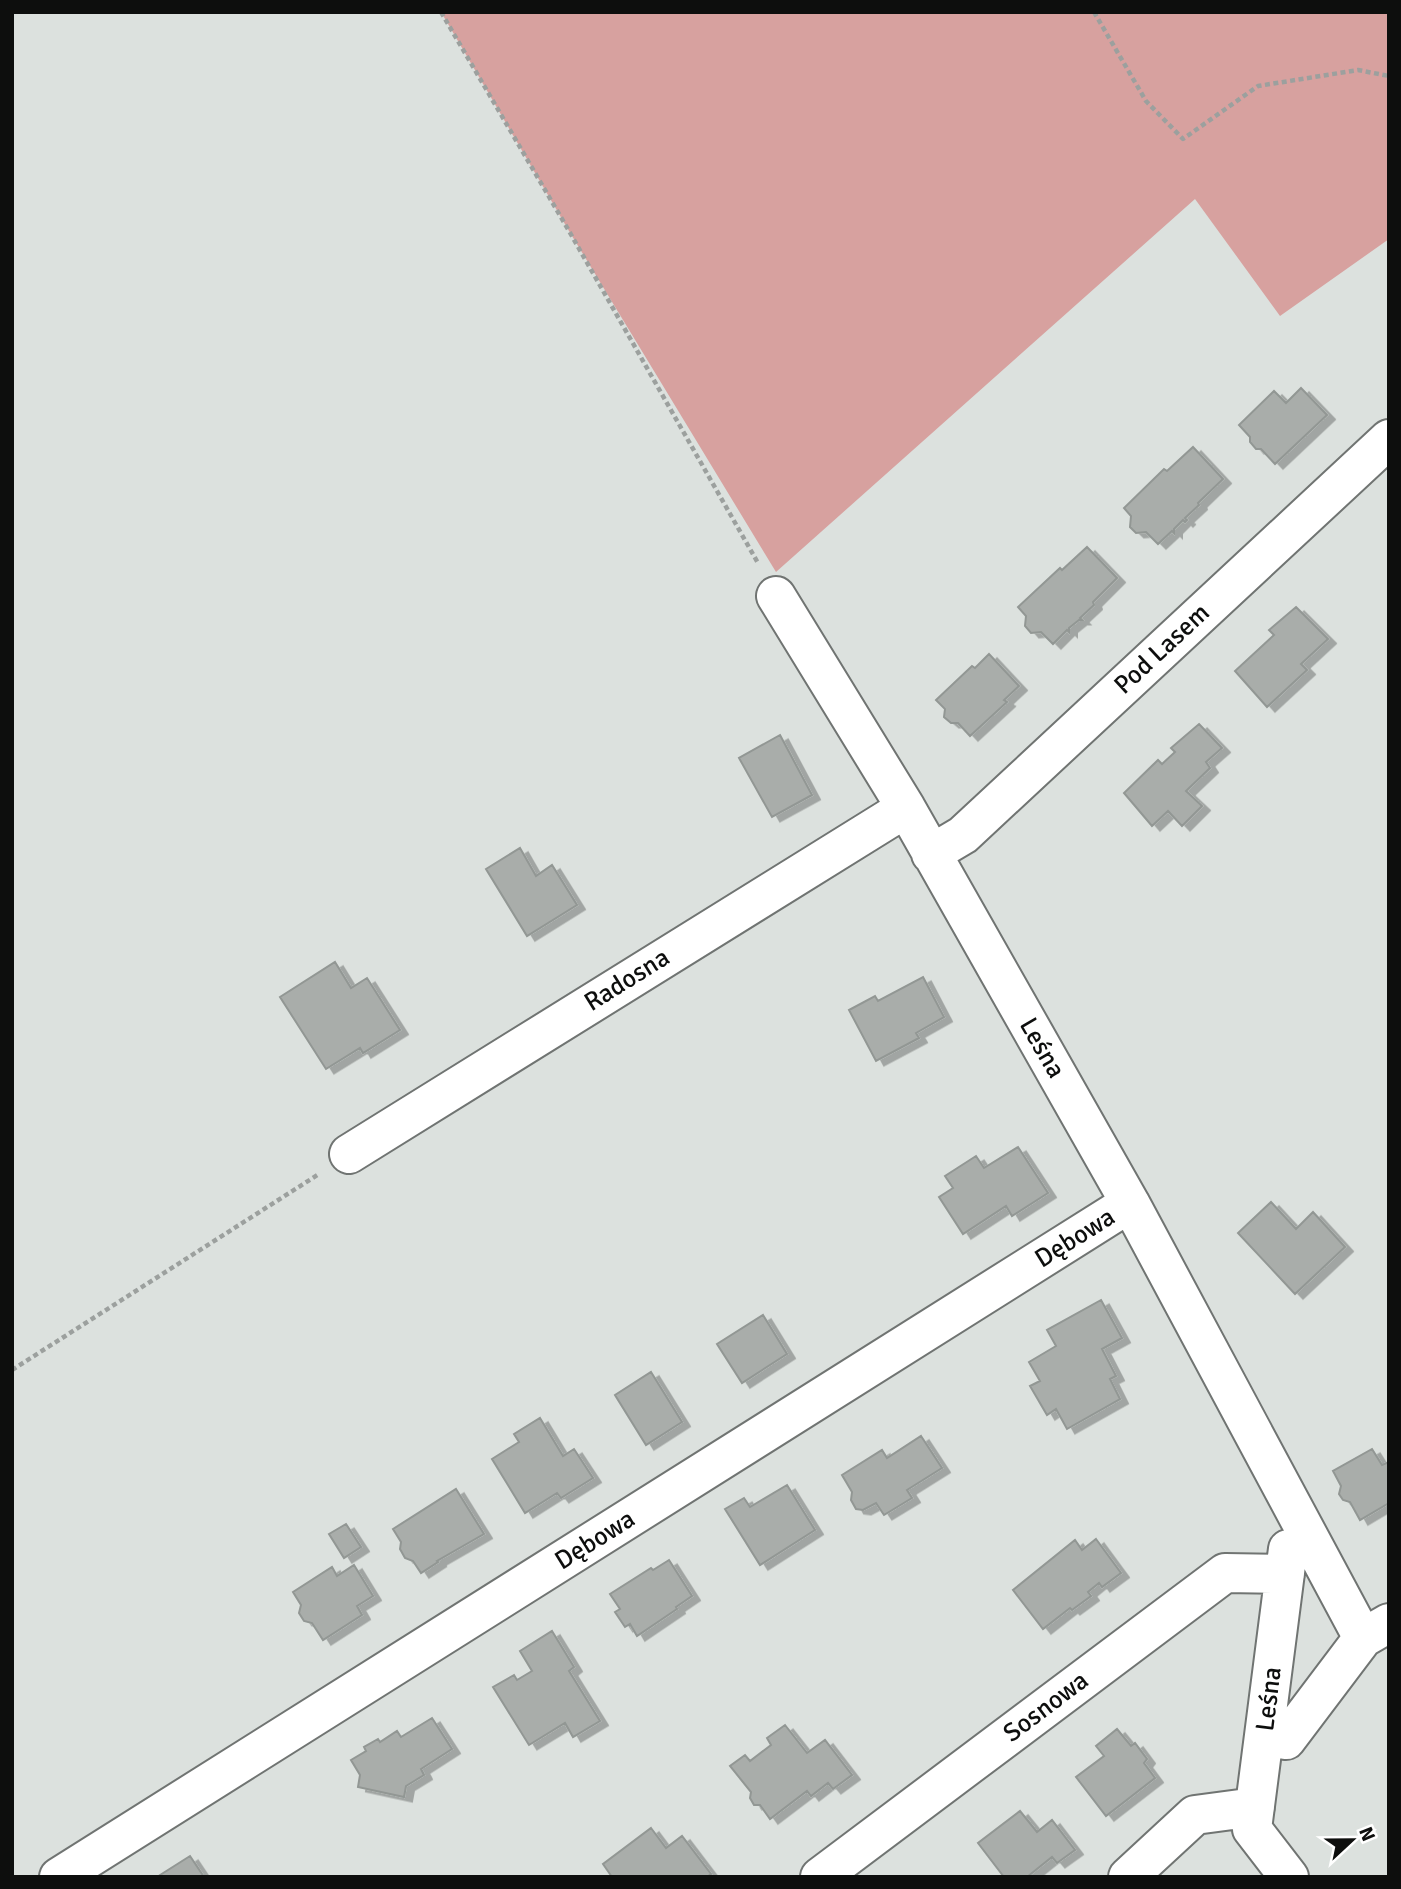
<svg xmlns="http://www.w3.org/2000/svg" width="1401" height="1889" viewBox="0 0 1401 1889" font-family="Signika,sans-serif">
<style>
.green{fill:#d7a19f}
.building{fill:#a9adaa;stroke:#929794;stroke-width:2;filter:url(#shadow)}
.lines{fill:none;stroke-linecap:round;stroke-linejoin:round}
.minor-casing{stroke:#707472;stroke-width:42}
.path{stroke:#9ca09e;stroke-width:4.5;stroke-dasharray:5 3.5;stroke-linecap:butt}
.minor{stroke:#fff;stroke-width:38}
.labels{text-anchor:middle;dominant-baseline:central;stroke-width:5;stroke-linejoin:round;paint-order:stroke}
.street-label{font-size:26px;fill:#0d0e0d;stroke:#fff}
</style>
<defs>
<filter id="shadow"><feDropShadow dx="8" dy="4.5" stdDeviation="0" flood-color="#0004"/></filter>
</defs>
<rect width="100%" height="100%" fill="#dce1de"/>
<path class="green" d="M441 12H1389V239L1280 316 1195 199 776 572 569 231Z"/>
<path class="building" d="M1301 388 1327 415 1275 464 1261 449H1256L1250 442V437L1239 425 1274 391 1286 403Z
M1193 447 1223 479 1198 503 1199 505 1185 518 1187 520 1185 522 1183 520 1174 529V533L1172 531 1158 544 1146 532 1136 533 1130 527 1131 516 1124 508 1164 469 1167 471Z
M1087 547 1117 578 1093 602 1094 605 1080 618 1082 620H1079L1069 628V632L1067 630 1053 644 1041 632 1031 633 1025 626 1026 616 1018 607 1060 568 1062 570Z
M1296 607 1328 639 1301 664 1307 670 1267 707 1235 671 1274 635 1269 630Z
M989 654 1019 686 1004 700 1007 702 970 736 958 723H951L944 717 945 709 936 700 972 666 975 668Z
M1199 724 1222 748 1206 762 1210 768 1186 791 1202 806 1182 826 1168 811 1152 826 1124 793 1158 760 1162 764 1175 752 1171 748Z
M780 735 812 795 772 817 739 758Z
M520 848 536 876 552 865 577 905 527 936 486 869Z
M335 962 351 988 367 978 400 1030 363 1053 360 1048 326 1069 280 997Z
M923 977 944 1017 916 1033 919 1038 876 1061 849 1010 875 996 878 1001Z
M1018 1147 1048 1193 1012 1216 1006 1206 963 1234 939 1197 953 1188 945 1176 976 1156 984 1168Z
M1271 1202 1296 1229 1313 1212 1345 1247 1295 1294 1238 1233Z
M1101 1300 1122 1338 1102 1349 1116 1376 1110 1379 1120 1399 1067 1429 1056 1409 1047 1415 1030 1386 1040 1381 1029 1362 1056 1346 1047 1330Z
M763 1315 787 1354 742 1383 717 1344Z
M651 1372 682 1422 646 1445 615 1395Z
M540 1418 563 1456 574 1449 593 1478 561 1498 557 1493 525 1513 492 1459 519 1442 514 1434Z
M921 1436 942 1468 907 1490 912 1498 884 1515 876 1503 863 1510 856 1509 851 1500 852 1492 842 1475 882 1450 887 1458Z
M1372 1449 1382 1465 1389 1462V1503L1360 1520 1350 1502 1343 1500 1339 1494 1341 1486 1333 1471Z
M787 1485 815 1530 760 1565 725 1509 744 1498 750 1507Z
M456 1489 484 1534 437 1561 438 1562 421 1573 413 1561 405 1558 400 1549 401 1542 393 1529Z
M346 1524 361 1547 344 1558 329 1534Z
M1096 1539 1121 1573 1102 1587 1099 1583 1088 1592 1091 1596 1072 1610 1070 1608 1043 1629 1013 1590 1075 1540 1082 1550Z
M669 1560 692 1596 676 1607 677 1609 637 1636 630 1624 625 1627 615 1612 620 1609 610 1594 651 1568 653 1570Z
M354 1565 373 1596 357 1606 362 1615 323 1640 312 1623 304 1621 299 1613 301 1605 293 1592 332 1567 337 1576Z
M552 1631 574 1667 569 1671 600 1721 573 1737 565 1723 529 1745 493 1687 514 1675 517 1680 532 1671 520 1651Z
M432 1718 452 1749 421 1769 424 1775 406 1786 404 1797 358 1787 360 1775 351 1760 366 1751 364 1747 378 1739 380 1742 397 1731 401 1737Z
M785 1725 807 1753 825 1740 852 1775 833 1789 828 1783 811 1796 807 1791 770 1819 760 1805H754L750 1798 751 1792 730 1766 745 1755 750 1761 771 1745 767 1738Z
M1117 1729 1131 1746 1135 1743 1147 1759 1144 1763 1155 1778 1106 1816 1076 1777 1104 1756 1096 1746Z
M1020 1811 1037 1832 1052 1820 1075 1850 1057 1863 1052 1857 1027 1877H1004L978 1843Z
M651 1828 666 1848 682 1836 711 1874 707 1877H612L603 1864Z
M190 1856 204 1877H157Z"/>
<g class="lines">
<defs>
<path id="minor" d="M776 596 906 808 1130 1203 1363 1638 1389 1623
M931 854 963 835 1389 439
M349 1154 906 808
M1288 1549 1252 1829 1289 1877
M1264 1736 1286 1740 1363 1638
M59 1877 1130 1203
M820 1877 1225 1573 1285 1574
M1128 1877 1195 1815 1255 1807"/>
</defs>
<use href="#minor" class="minor-casing"/>
<path class="path" d="M441 12 569 231 758 563
M1094 12 1146 101 1183 139 1258 86 1358 70 1389 76
M12 1370 319 1174"/>
<use href="#minor" class="minor"/>
</g>
<g class="labels">
<g class="street-label">
<text transform="translate(1162 649) rotate(-43)">Pod Lasem</text>
<text transform="translate(627 980) rotate(-32)">Radosna</text>
<text transform="translate(1042 1048) rotate(60)">Leśna</text>
<text transform="translate(1075 1238) rotate(-32)">Dębowa</text>
<text transform="translate(595 1540) rotate(-32)">Dębowa</text>
<text transform="translate(1269 1699) rotate(-83)">Leśna</text>
<text transform="translate(1046 1707) rotate(-37)">Sosnowa</text>
</g>
</g>
<rect width="1401" height="1889" fill="none" stroke="#0d0e0d" stroke-width="28"/>
<g transform="translate(1352 1840) rotate(68)" stroke="#ffffff" stroke-width="5" paint-order="stroke">
<path d="M0-5L12 26L0 18L-12 26Z" fill="#0d0e0d"/>
<text y="-10" font-size="19" font-weight="bold" text-anchor="middle" fill="#0d0e0d">N</text>
</g>
</svg>
